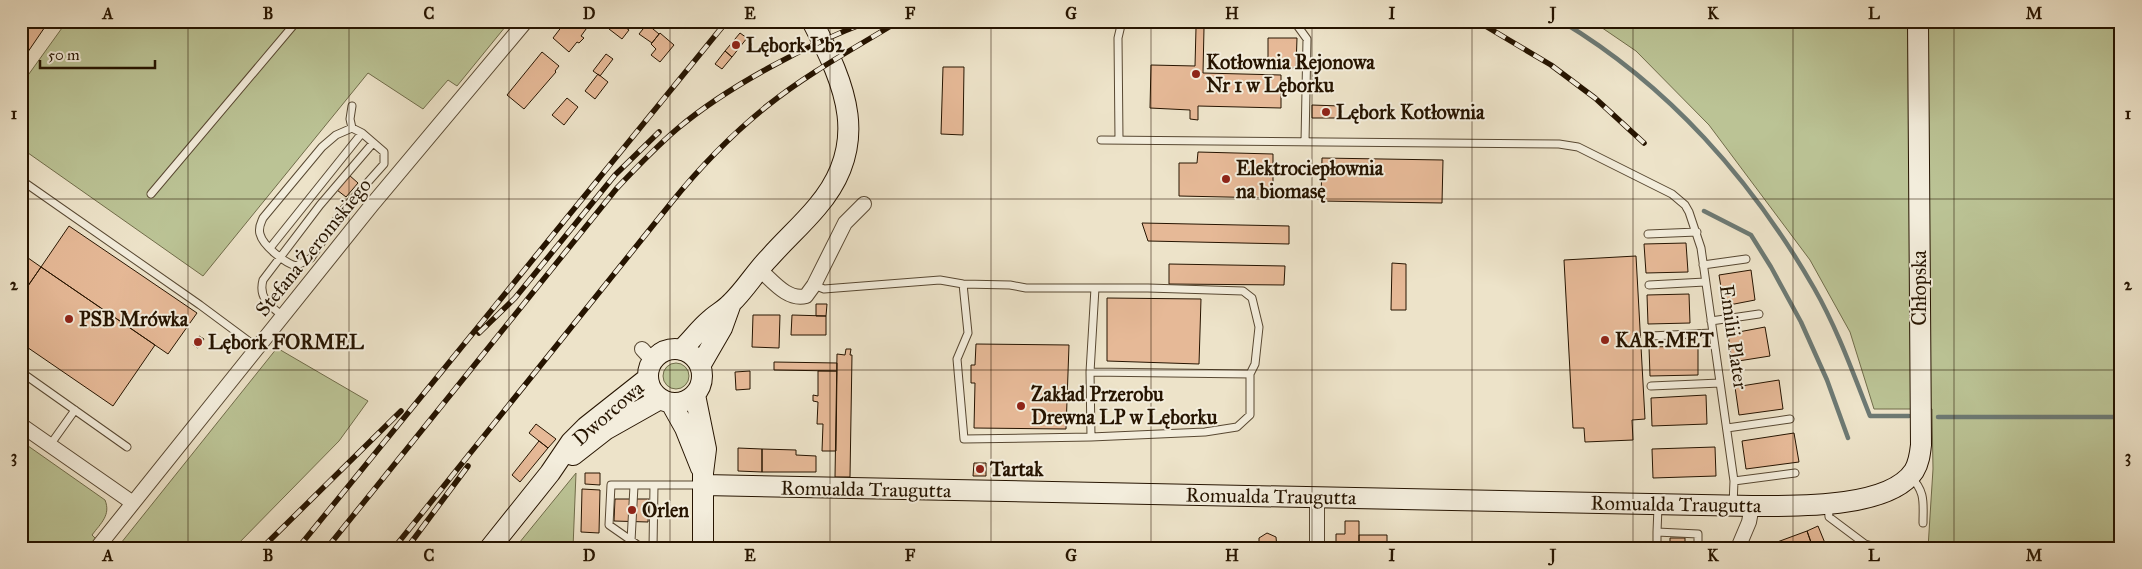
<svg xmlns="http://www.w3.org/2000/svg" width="2142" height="569" viewBox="0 0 2142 569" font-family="'IM FELL Great Primer',serif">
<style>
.green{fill:#bbc395;stroke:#706c4a}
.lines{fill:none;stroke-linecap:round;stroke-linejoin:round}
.stream{stroke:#6d7973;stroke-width:4.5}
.building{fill:#e6b997;stroke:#261400}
.lane-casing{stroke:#584832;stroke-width:9}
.street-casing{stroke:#584832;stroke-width:16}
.secondary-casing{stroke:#261400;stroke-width:22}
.lane{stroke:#f3eddc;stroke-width:7}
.street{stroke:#f3eddc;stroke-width:14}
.secondary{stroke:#f3eddc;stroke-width:20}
.rail-casing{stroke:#261400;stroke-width:5.5}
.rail{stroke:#f3eddc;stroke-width:4;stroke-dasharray:11;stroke-linecap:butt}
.grid{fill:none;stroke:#261400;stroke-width:1;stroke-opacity:0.55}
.poi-dot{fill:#8f2418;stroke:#f3eddc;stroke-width:2}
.labels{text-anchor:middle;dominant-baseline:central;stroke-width:4;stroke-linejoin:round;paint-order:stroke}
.poi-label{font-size:20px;font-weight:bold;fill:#261400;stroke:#f3eddc;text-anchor:start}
.street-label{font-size:20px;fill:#261400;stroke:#f3eddc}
.neatline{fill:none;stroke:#261400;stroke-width:2}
.grid-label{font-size:16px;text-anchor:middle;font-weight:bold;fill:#261400}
</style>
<rect width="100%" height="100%" fill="#ede3c9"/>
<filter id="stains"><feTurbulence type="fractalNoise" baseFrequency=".004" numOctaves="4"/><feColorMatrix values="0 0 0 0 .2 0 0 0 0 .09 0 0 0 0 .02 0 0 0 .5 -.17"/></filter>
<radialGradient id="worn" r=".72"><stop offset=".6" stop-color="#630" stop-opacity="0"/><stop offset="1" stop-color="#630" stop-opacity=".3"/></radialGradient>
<path class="green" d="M67 21H510L457 86 448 80 423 109 368 73 203 276 21 148V85Z
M1592 21H2121V548H1928L1933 469 1932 409H1874L1850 332 1810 260 1709 125 1636 51Z
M277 348 368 401 339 441 234 548H117Z
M663 376a13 13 0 1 1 26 0a13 13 0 1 1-26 0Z
M21 441 105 500C111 515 101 523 92 535L96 539 89 548H21Z
M576 473 573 548H515Z"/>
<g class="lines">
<path class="stream" d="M1561 21C1668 85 1752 180 1814 288 1837 328 1853 373 1870 416H1909
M1704 211 1751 235 1771 267 1801 322 1827 380 1848 438
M1938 417H2121"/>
</g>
<path class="building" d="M21 21H49L21 62Z
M566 21H584L589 25 581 36 584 38 579 43 577 42 569 52 553 38Z
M616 21 629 30 622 39 609 29Z
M647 24 659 34 652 43 639 34Z
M1196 28H1204L1203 73 1281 75V108L1198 106V120L1190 119V110L1150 108 1151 65 1195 66Z
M660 33 674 45 660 62 651 55 656 49 651 44Z
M740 33 747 38 732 57 725 51Z
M1268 38H1297L1296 68 1268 67Z
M725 51 732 57 722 69 715 64Z
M542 52 559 66 555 71 556 72 524 109 507 95Z
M606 54 613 59 600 76 593 71Z
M943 67H964L963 135 941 134Z
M598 74 608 82 595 99 585 91Z
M567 98 578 107 564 125 552 115Z
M1312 105 1340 106V118H1312Z
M1198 152 1273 154V198L1179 196V163H1197Z
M1322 158 1443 160 1442 203 1321 201Z
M349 175 358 183 346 197 337 190Z
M1142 223 1289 226V244L1148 241Z
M69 226 197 313 168 354 41 267Z
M1686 243 1688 272 1646 273 1644 244Z
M21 253 41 267 21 296Z
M1636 256 1645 419 1632 420 1633 440 1585 442 1584 428H1573L1564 260Z
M1392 263 1406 264V310H1391Z
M1169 264 1285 266 1284 285 1169 284Z
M41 267 155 345 113 406 21 343V296Z
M1751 270 1755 300 1724 306 1719 275Z
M1689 294 1690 323 1648 324 1647 295Z
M1107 298 1201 299 1199 364 1107 361Z
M816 304H827L826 316H816Z
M753 315H780L779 348 752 347Z
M792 315 826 316V335H791Z
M1765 327 1770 356 1732 362 1728 334Z
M199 336 204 339 198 348 193 345Z
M976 344 1069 345 1066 429 974 428 975 383H971V365H975Z
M1698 346V375L1650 376 1649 347Z
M846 349H851L850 355H852L850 477H835L837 354 845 355Z
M774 362 837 363V371L774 370Z
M750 371V389L736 390 735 372Z
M818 371H837L836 451H822L823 424H817L818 402 813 401V395L818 396Z
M1779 380 1783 409 1739 415 1735 387Z
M1706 395 1707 424 1652 426 1651 398Z
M536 424 556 439 548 448 529 433Z
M1794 433 1799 462 1746 469 1742 441Z
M539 441 548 448 520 482 512 475Z
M1715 447 1716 476 1653 478 1652 449Z
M738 448 762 449V472L738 471Z
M762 449 796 450V455L816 456V472H762Z
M974 463H986V476H973Z
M585 473H600V485L585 484Z
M582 489 600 490 599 533 581 532Z
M615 499H649L648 522 614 521Z
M1345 521H1359V548H1336V534H1345Z
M1818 526 1827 548H1813L1807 531Z
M1807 531 1813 548H1761Z
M1267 533 1276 537 1277 548H1259V538Z
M1359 535H1387V548H1359Z
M1670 538H1685V548H1670Z
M1587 544 1617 545V548H1587Z"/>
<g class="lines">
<defs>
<path id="lane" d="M1294 21 1307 39 1305 142
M352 128 336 135 322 147 263 218C261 223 258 227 260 234 263 246 285 263 296 266L311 258 343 210 384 164V152L362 133 352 128 350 119 352 106
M1119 139 1118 38 1122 21
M1101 140 1559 144 1578 147 1672 194 1685 205 1689 212 1701 248 1734 481 1733 505
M21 180 200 305 258 348
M151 194 297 21
M1648 234 1697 232
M270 248 362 133
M1703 265 1746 259
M814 285 824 289 940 280 963 284 1010 285 1026 288H1148L1243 291 1252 298 1259 327 1255 364 1250 374V415L1237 427 1205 432 1091 437 964 439 957 359 968 333 963 284
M1649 285 1705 282
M283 316C270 306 258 298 263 280L320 205 373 143
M1711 321 1759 314
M1651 336 1712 333
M21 372 127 447
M1090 372 1250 374
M1651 386 1720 383
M1727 428 1790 419
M1091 437 1090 372 1095 288
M50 445 75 410
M1910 476C1926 492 1923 503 1923 523
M1734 481 1795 473
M1828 504 1829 517 1865 544V548
M1658 507 1657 532 1698 534V548
M631 541 634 486
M642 548 609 525 611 485H701
M653 548 654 486
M1657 548V532
M1860 548 1865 544 1880 548"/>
<path id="street" d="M759 269C772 280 787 301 806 296L814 285 845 223 864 204
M642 349 653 361
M21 425 133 503
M97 548 371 206 526 21
M1317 548V496
M1738 548 1749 522 1752 506"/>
<path id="secondary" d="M648 376a27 27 0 1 1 54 0a27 27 0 1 1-54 0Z
M681 350C691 341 699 329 710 320 716 314 725 310 731 303 745 290 756 271 770 257 785 240 802 225 817 207 871 144 846 86 812 21
M700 366 722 328 731 303
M695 395 706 449 703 473V548
M671 403 685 428 701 468
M573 455 605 430 660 399
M704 485 1752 506C1793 506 1889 509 1914 471 1919 463 1920 454 1921 445L1918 21
M490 548 550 473 571 442 586 427 648 378"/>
</defs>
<use href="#lane" class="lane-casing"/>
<use href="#street" class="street-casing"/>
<use href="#secondary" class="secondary-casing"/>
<use href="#lane" class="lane"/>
<use href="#street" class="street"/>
<use href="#secondary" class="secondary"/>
<defs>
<path id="rail" d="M1477 21 1551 65 1595 98 1644 143
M479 333 515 298 615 175 659 132
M262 548 401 411
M298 548 727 21
M327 548 617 188C636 168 656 147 677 129 728 86 808 44 870 21
M394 548 671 203C700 167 731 135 767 106 808 73 855 48 899 21
M407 548 468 466"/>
</defs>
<use href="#rail" class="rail-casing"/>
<use href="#rail" class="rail"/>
</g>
<path class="grid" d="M188 21V548M349 21V548M509 21V548M670 21V548M830 21V548M991 21V548M1151 21V548M1312 21V548M1472 21V548M1633 21V548M1793 21V548M1954 21V548M21 199H2121M21 370H2121"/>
<g class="poi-dot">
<circle cx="736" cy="45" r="5"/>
<circle cx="1196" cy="74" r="5"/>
<circle cx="1326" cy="112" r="5"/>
<circle cx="1226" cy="179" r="5"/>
<circle cx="69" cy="319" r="5"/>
<circle cx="1605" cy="340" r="5"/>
<circle cx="198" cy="342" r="5"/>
<circle cx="1021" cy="406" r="5"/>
<circle cx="980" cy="469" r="5"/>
<circle cx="632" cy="510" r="5"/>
</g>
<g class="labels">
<g class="poi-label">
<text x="746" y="45">Lębork Lb2</text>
<text x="1206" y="62">Kotłownia Rejonowa<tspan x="1206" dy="23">Nr 1 w Lęborku</tspan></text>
<text x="1336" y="112">Lębork Kotłownia</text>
<text x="1236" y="168">Elektrociepłownia<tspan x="1236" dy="23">na biomasę</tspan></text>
<text x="79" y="319">PSB Mrówka</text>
<text x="1615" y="340">KAR-MET</text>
<text x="208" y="342">Lębork FORMEL</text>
<text x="1031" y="394">Zakład Przerobu<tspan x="1031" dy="23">Drewna LP w Lęborku</tspan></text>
<text x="990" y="469">Tartak</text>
<text x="642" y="510">Orlen</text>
</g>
<g class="street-label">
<text transform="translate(313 247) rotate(-51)">Stefana Żeromskiego</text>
<text transform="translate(1919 288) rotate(-90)">Chłopska</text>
<text transform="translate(1734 337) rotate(82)">Emilii Plater</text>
<text transform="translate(608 413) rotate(-41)">Dworcowa</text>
<text transform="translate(866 489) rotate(1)">Romualda Traugutta</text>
<text transform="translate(1271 496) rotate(1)">Romualda Traugutta</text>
<text transform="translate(1676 504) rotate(1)">Romualda Traugutta</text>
</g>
</g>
<rect width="2142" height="569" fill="none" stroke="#ede3c9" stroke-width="55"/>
<path d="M40 60v8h115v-8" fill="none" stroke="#261400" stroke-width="2.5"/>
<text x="48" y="60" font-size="15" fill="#261400" stroke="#f3eddc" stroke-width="4" paint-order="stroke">50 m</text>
<rect x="28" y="28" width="2086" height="514" class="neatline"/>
<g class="grid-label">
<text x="108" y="19">A</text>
<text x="268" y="19">B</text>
<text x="429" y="19">C</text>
<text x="589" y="19">D</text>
<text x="750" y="19">E</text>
<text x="910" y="19">F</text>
<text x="1071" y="19">G</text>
<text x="1232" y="19">H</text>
<text x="1392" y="19">I</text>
<text x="1553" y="19">J</text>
<text x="1713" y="19">K</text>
<text x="1874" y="19">L</text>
<text x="2034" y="19">M</text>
<text x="14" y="119">1</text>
<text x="2128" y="119">1</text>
<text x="14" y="290">2</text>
<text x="2128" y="290">2</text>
<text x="14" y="462">3</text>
<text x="2128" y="462">3</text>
<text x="108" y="561">A</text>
<text x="268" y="561">B</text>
<text x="429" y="561">C</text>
<text x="589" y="561">D</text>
<text x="750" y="561">E</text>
<text x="910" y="561">F</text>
<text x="1071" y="561">G</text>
<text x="1232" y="561">H</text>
<text x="1392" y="561">I</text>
<text x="1553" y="561">J</text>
<text x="1713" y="561">K</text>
<text x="1874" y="561">L</text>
<text x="2034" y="561">M</text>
</g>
<rect width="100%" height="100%" filter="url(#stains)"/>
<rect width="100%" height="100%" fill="url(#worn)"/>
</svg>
